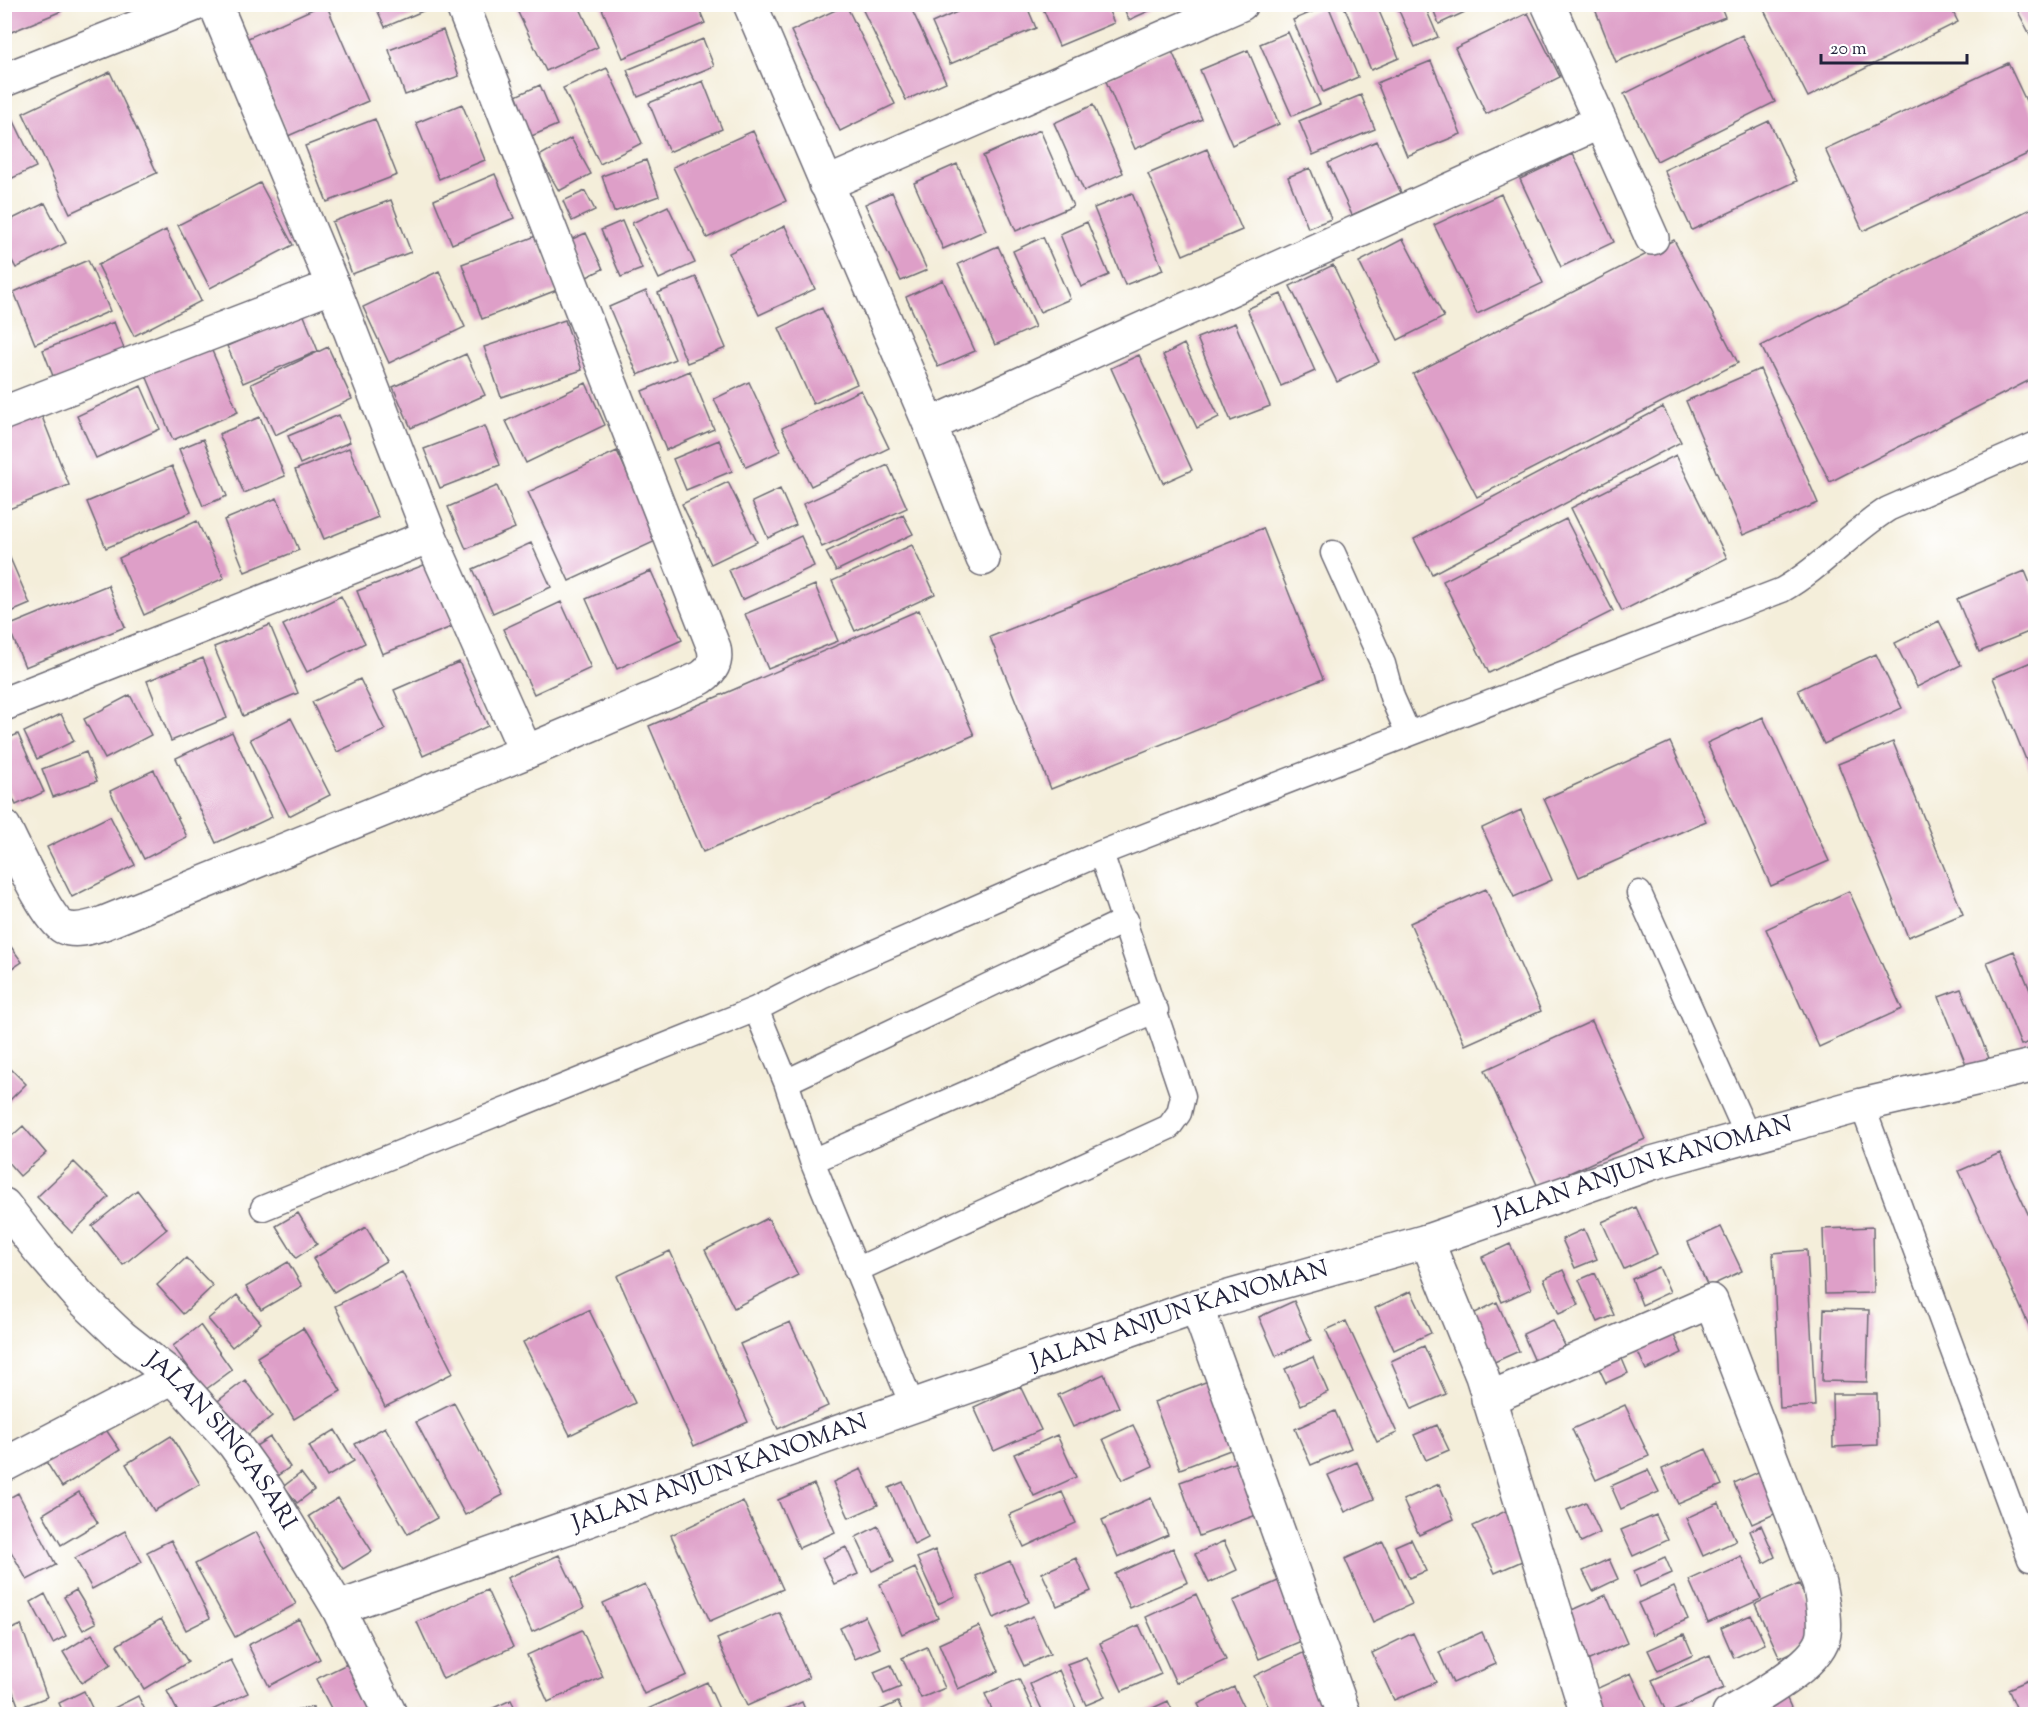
<svg xmlns="http://www.w3.org/2000/svg" width="2040" height="1719" viewBox="0 0 2040 1719" font-family="'Sorts Mill Goudy',serif">
<style>
.building{fill:#de9fc8}
.lines{fill:none;stroke-linecap:round;stroke-linejoin:round}
.lane-casing{stroke:#6c6973;stroke-width:27}
.street-casing{stroke:#6c6973;stroke-width:36}
.lane{stroke:#fff;stroke-width:24}
.street{stroke:#fff;stroke-width:33}
.labels{text-anchor:middle;dominant-baseline:central;stroke-width:5;stroke-linejoin:round;paint-order:stroke}
.street-label{font-size:24px;fill:#22223b;stroke:#fff}
</style>
<rect width="100%" height="100%" fill="#fff"/>
<filter id="ink" filterUnits="userSpaceOnUse"><feTurbulence type="fractalNoise" baseFrequency=".0167" numOctaves="2"/><feDisplacementMap in="SourceGraphic" scale="12" xChannelSelector="R" yChannelSelector="G"/><feConvolveMatrix kernelMatrix="1 2 1 2 8 2 1 2 1" color-interpolation-filters="sRGB"/></filter>
<filter id="wash" filterUnits="userSpaceOnUse"><feTurbulence type="fractalNoise" baseFrequency=".008" numOctaves="4" result="noise"/><feDisplacementMap in="SourceGraphic" scale="24" xChannelSelector="R" yChannelSelector="G"/><feGaussianBlur stdDeviation="1.35" result="paint"/><feColorMatrix in="noise" values="0 0 0 0 0 0 0 0 0 0 0 0 0 0 0 0 0 1.4 0 .05"/><feComposite in="paint" operator="in"/></filter>
<g filter="url(#wash)">
<rect width="100%" height="100%" fill="#f4eeda"/>
<g id="blocks">
<path class="building" d="M4 4H62L64 10 4 35Z
M324 4H326L368 101 288 136 246 39Z
M514 4H578L598 47 546 71Z
M600 4H697L705 23 623 58Z
M860 4H909L946 82 906 100Z
M975 4H1026L1036 28 950 64 932 23Z
M1041 4H1106L1114 23 1059 46Z
M1122 4H1164L1129 20Z
M1343 4H1376L1399 58 1371 70Z
M1396 4H1424L1438 37 1415 47Z
M1431 4H1482L1439 24Z
M1593 4H1720L1725 17 1616 62Z
M1769 4H1949L1958 22 1808 97 1763 8Z
M2014 4H2036V46Z
M375 5H437L385 27Z
M846 5 895 104 840 131 791 31Z
M1328 5 1358 77 1323 92 1293 20Z
M1528 13 1560 77 1486 114 1455 48Z
M443 30 459 76 405 95 389 50Z
M1288 32 1320 104 1292 116 1260 44Z
M1742 35 1775 102 1657 161 1624 94Z
M703 39 714 66 638 97 627 70Z
M1171 49 1202 119 1135 149 1105 79Z
M1248 50 1279 124 1232 145 1200 70Z
M1431 61 1461 134 1407 156 1377 83Z
M2008 63 2036 122V150L1863 231 1825 149Z
M607 68 642 143 600 164 563 88Z
M110 72 157 173 70 213 23 113Z
M703 81 722 129 669 152 649 103Z
M540 85 557 125 527 138 509 99Z
M1361 95 1375 129 1313 155 1299 121Z
M462 104 485 160 439 179 416 123Z
M1093 105 1123 173 1084 191 1054 123Z
M12 117 36 167 4 182V121Z
M375 119 397 175 327 202 305 146Z
M1769 121 1797 181 1692 230 1664 170Z
M1040 130 1073 206 1016 231 983 156Z
M753 131 786 201 707 238 673 167Z
M571 138 591 174 559 191 539 156Z
M1377 141 1401 193 1352 215 1328 163Z
M1207 149 1242 230 1183 255 1148 174Z
M1573 154 1614 242 1561 267 1520 179Z
M646 160 659 196 614 212 602 176Z
M957 164 986 230 943 249 914 183Z
M1310 168 1331 219 1308 228 1288 177Z
M495 174 514 218 452 244 434 200Z
M260 183 293 245 210 288 178 225Z
M585 191 595 210 572 221 563 201Z
M892 192 927 270 901 281 865 204Z
M1132 193 1163 270 1125 285 1094 208Z
M1501 194 1543 283 1477 314 1434 225Z
M391 200 411 252 352 274 332 222Z
M45 203 66 243 16 268 4 246V223Z
M668 206 695 263 659 279 632 223Z
M2036 206V377L1830 482 1761 346Z
M622 221 642 269 621 277 601 230Z
M1087 222 1109 275 1081 287 1060 234Z
M785 226 815 289 759 315 729 253Z
M166 230 201 301 134 336 98 265Z
M586 233 603 269 587 277 570 240Z
M536 236 557 290 482 319 462 264Z
M1043 237 1070 299 1040 312 1013 251Z
M1403 239 1444 317 1398 340 1359 262Z
M1674 240 1738 363 1477 497 1413 374Z
M998 246 1035 327 995 345 958 264Z
M88 260 110 311 35 344 14 292Z
M1333 265 1379 362 1337 382 1290 286Z
M439 271 465 327 389 363 363 307Z
M696 277 726 348 687 363 658 293Z
M943 280 975 351 938 367 906 297Z
M646 291 675 359 638 375 609 307Z
M1281 294 1315 371 1281 386 1247 309Z
M822 308 857 384 813 404 779 328Z
M303 313 318 351 243 383 227 346Z
M565 320 582 370 501 397 484 347Z
M114 322 129 362 58 389 43 350Z
M1235 323 1270 406 1231 421 1197 338Z
M1184 344 1219 417 1197 428 1163 355Z
M210 346 238 412 173 440 145 373Z
M328 347 352 399 275 435 251 384Z
M466 354 485 395 411 428 393 387Z
M1139 355 1192 470 1163 483 1111 368Z
M1760 369 1818 503 1743 535 1686 401Z
M690 371 714 429 666 450 642 391Z
M749 382 781 451 746 467 714 399Z
M586 383 605 425 526 463 506 421Z
M141 386 160 429 96 458 77 416Z
M861 390 889 448 811 486 782 428Z
M37 404 69 485 4 511V417Z
M1663 407 1681 442 1432 574 1414 539Z
M339 415 350 442 300 464 288 436Z
M260 417 285 476 244 493 219 434Z
M485 426 500 465 440 488 424 449Z
M203 439 227 496 203 506 179 449Z
M719 440 732 471 686 490 673 459Z
M349 448 378 517 324 539 295 470Z
M617 451 658 540 569 581 528 492Z
M1676 455 1727 558 1622 611 1571 508Z
M888 465 907 508 822 547 803 504Z
M172 466 191 512 106 548 87 502Z
M728 482 757 542 711 564 682 504Z
M497 486 515 528 466 549 448 507Z
M780 489 796 525 768 538 752 502Z
M277 498 299 550 245 572 224 520Z
M903 515 913 534 836 571 826 552Z
M1566 519 1613 611 1489 673 1443 581Z
M197 521 224 578 144 615 119 558Z
M1263 528 1323 679 1051 789 990 637Z
M801 536 814 566 742 600 729 570Z
M531 543 551 587 493 613 473 569Z
M4 544 30 604 9 613 4 602Z
M912 545 935 594 855 631 832 581Z
M429 563 454 626 382 654 357 591Z
M651 571 682 640 617 669 586 599Z
M2025 571 2036 598V629L1979 652 1957 599Z
M108 585 125 627 25 667 8 626Z
M815 585 838 641 768 669 745 614Z
M341 596 365 643 307 672 283 625Z
M561 602 591 668 534 694 503 629Z
M919 610 974 735 703 852 649 726Z
M1939 621 1961 665 1917 687 1895 643Z
M270 625 298 693 243 716 214 647Z
M1876 654 1902 708 1824 744 1798 690Z
M203 658 227 718 171 741 147 681Z
M2036 660V782H2035L1993 678Z
M459 662 488 726 423 756 394 690Z
M360 679 385 730 337 752 312 702Z
M130 695 151 735 105 759 84 719Z
M61 714 74 741 37 759 24 732Z
M1763 717 1829 861 1771 886 1707 743Z
M291 718 330 795 289 816 250 739Z
M232 732 272 817 216 843 176 758Z
M18 734 44 792 16 805 4 779V740Z
M1670 742 1706 821 1579 877 1544 799Z
M1893 742 1963 914 1908 937 1838 764Z
M86 752 97 781 53 797 42 769Z
M154 770 187 837 144 859 110 791Z
M1521 810 1552 880 1514 897 1482 828Z
M110 816 135 865 72 897 47 847Z
M1486 889 1541 1011 1465 1045 1410 923Z
M1849 891 1902 1009 1819 1047 1766 929Z
M4 937 22 962 4 974Z
M2014 951 2036 1005V1040L2021 1045 1987 962Z
M1961 989 1993 1068 1971 1077 1939 997Z
M1592 1021 1645 1139 1538 1187 1485 1070Z
M5 1063 26 1084 5 1105Z
M23 1126 46 1153 20 1176 4 1158V1143Z
M2000 1153 2036 1231V1341L1959 1171Z
M74 1162 109 1197 72 1233 37 1197Z
M137 1190 167 1229 123 1265 92 1226Z
M1636 1207 1657 1254 1624 1269 1602 1222Z
M298 1213 317 1244 296 1258 276 1226Z
M768 1218 798 1275 734 1308 705 1250Z
M366 1227 386 1261 334 1292 313 1259Z
M1721 1227 1742 1271 1708 1287 1688 1242Z
M1873 1227 1874 1293 1825 1294 1823 1229Z
M1584 1229 1597 1259 1575 1268 1562 1239Z
M1510 1244 1531 1289 1502 1302 1482 1257Z
M1807 1250 1815 1406 1780 1408 1773 1253Z
M670 1251 748 1422 694 1446 617 1276Z
M186 1258 213 1286 183 1314 157 1285Z
M288 1262 302 1286 261 1310 246 1287Z
M1659 1267 1670 1292 1642 1305 1632 1279Z
M1563 1270 1579 1305 1559 1314 1544 1279Z
M402 1272 453 1373 385 1407 335 1306Z
M1595 1273 1614 1315 1598 1322 1579 1280Z
M1411 1291 1431 1333 1394 1350 1375 1308Z
M237 1295 261 1323 232 1347 208 1319Z
M1294 1301 1311 1340 1276 1356 1259 1317Z
M1497 1302 1519 1351 1490 1364 1467 1317Z
M1824 1309 1869 1310 1867 1382 1822 1381Z
M589 1310 635 1403 570 1435 523 1342Z
M1553 1320 1572 1361 1541 1375 1523 1334Z
M1346 1321 1397 1433 1377 1442 1326 1330Z
M790 1322 828 1406 778 1429 740 1344Z
M200 1325 232 1370 205 1390 173 1346Z
M1669 1325 1682 1353 1646 1370 1633 1341Z
M303 1328 341 1391 294 1419 257 1357Z
M1424 1346 1446 1394 1412 1409 1391 1361Z
M1617 1347 1628 1373 1606 1383 1594 1358Z
M1313 1357 1328 1392 1301 1405 1285 1369Z
M1104 1374 1119 1407 1073 1427 1058 1395Z
M1221 1376 1246 1444 1180 1469 1154 1402Z
M245 1380 272 1416 245 1437 218 1401Z
M1020 1386 1041 1430 994 1451 974 1407Z
M1832 1394H1877L1878 1445 1833 1447Z
M454 1403 503 1495 465 1515 416 1422Z
M1625 1405 1649 1456 1596 1480 1572 1429Z
M1335 1411 1351 1448 1311 1465 1295 1429Z
M100 1421 120 1450 62 1487 43 1457Z
M1133 1425 1153 1466 1122 1480 1103 1439Z
M1437 1425 1449 1450 1426 1460 1414 1435Z
M385 1427 437 1518 408 1534 355 1444Z
M335 1430 354 1461 327 1477 309 1446Z
M1057 1435 1076 1477 1034 1496 1014 1454Z
M171 1436 200 1484 154 1511 126 1464Z
M270 1437 290 1467 271 1480 251 1449Z
M1706 1449 1722 1485 1678 1504 1662 1469Z
M1251 1457 1270 1510 1199 1536 1180 1482Z
M1357 1462 1374 1499 1345 1512 1328 1475Z
M1769 1467 1788 1508 1752 1524 1734 1483Z
M861 1469 878 1505 849 1518 833 1482Z
M1648 1470 1659 1492 1621 1509 1611 1486Z
M301 1473 314 1490 297 1503 284 1486Z
M903 1482 928 1538 914 1545 889 1488Z
M814 1484 835 1532 799 1548 778 1500Z
M1439 1484 1454 1519 1419 1535 1403 1500Z
M79 1492 98 1523 61 1545 43 1514Z
M1062 1492 1076 1523 1024 1547 1009 1515Z
M18 1493 56 1565 27 1580 4 1539V1501Z
M338 1498 372 1551 343 1569 309 1516Z
M1151 1498 1168 1535 1118 1557 1102 1520Z
M743 1501 783 1589 710 1621 671 1535Z
M1586 1502 1600 1533 1581 1542 1567 1510Z
M1719 1503 1736 1541 1703 1556 1686 1518Z
M1508 1510 1529 1558 1495 1573 1473 1526Z
M1656 1515 1668 1540 1633 1556 1621 1530Z
M1761 1525 1775 1557 1764 1563 1750 1531Z
M878 1526 894 1561 872 1571 856 1537Z
M125 1531 142 1562 92 1589 75 1558Z
M256 1532 296 1604 235 1637 195 1564Z
M1411 1539 1426 1571 1409 1578 1395 1546Z
M171 1540 210 1618 186 1630 147 1552Z
M1224 1541 1237 1570 1209 1583 1195 1554Z
M1383 1542 1412 1604 1373 1622 1345 1559Z
M846 1547 858 1574 834 1584 822 1558Z
M1173 1548 1188 1582 1130 1608 1115 1574Z
M935 1550 955 1596 938 1604 917 1558Z
M559 1555 584 1608 532 1632 507 1578Z
M1741 1556 1761 1599 1708 1623 1689 1580Z
M1665 1557 1672 1573 1640 1587 1634 1571Z
M1076 1558 1091 1591 1057 1606 1042 1573Z
M1609 1559 1618 1579 1593 1591 1583 1571Z
M1010 1561 1029 1602 994 1618 976 1576Z
M915 1568 938 1618 902 1634 880 1584Z
M1287 1577 1313 1636 1259 1659 1233 1601Z
M645 1584 687 1675 644 1694 603 1603Z
M1799 1584 1824 1637 1780 1658 1755 1604Z
M1674 1587 1688 1619 1653 1635 1638 1603Z
M76 1590 96 1623 83 1630 64 1597Z
M487 1590 513 1647 443 1679 417 1622Z
M45 1594 66 1636 53 1643 31 1602Z
M1196 1594 1226 1660 1176 1683 1146 1617Z
M1606 1595 1627 1643 1587 1661 1566 1613Z
M779 1612 809 1678 747 1706 717 1639Z
M1751 1615 1765 1644 1734 1658 1721 1628Z
M865 1616 880 1648 855 1659 840 1628Z
M1033 1616 1050 1654 1024 1666 1006 1628Z
M161 1619 188 1662 144 1689 117 1645Z
M299 1619 320 1659 269 1686 248 1645Z
M21 1625 47 1697 19 1708 5 1670V1632Z
M1139 1625 1161 1674 1122 1691 1100 1643Z
M979 1626 999 1671 958 1689 939 1644Z
M582 1630 603 1677 548 1702 527 1655Z
M1482 1632 1496 1664 1453 1683 1439 1652Z
M1413 1633 1436 1682 1394 1700 1372 1653Z
M92 1634 111 1664 82 1683 63 1652Z
M1684 1634 1693 1655 1658 1671 1648 1650Z
M927 1647 945 1688 921 1698 902 1658Z
M1305 1652 1333 1714H1272L1254 1676Z
M1710 1655 1724 1688 1667 1714 1652 1680Z
M1086 1657 1105 1697 1086 1705 1067 1664Z
M231 1660 248 1693 204 1714H179L167 1691Z
M347 1664 372 1714H334L316 1679Z
M891 1665 901 1687 884 1694 874 1672Z
M1059 1670 1078 1713 1074 1714H1044L1030 1684Z
M1631 1673 1650 1714H1595L1585 1694Z
M2036 1677V1714H2019L2008 1689Z
M1019 1679 1035 1714H994L985 1694Z
M707 1682 719 1709 707 1714H650L648 1709Z
M1234 1687 1247 1714H1203L1198 1704Z
M1783 1690 1794 1714H1745Z
M84 1691 95 1714H64L59 1703Z
M138 1696 147 1714H117L114 1708Z
M511 1700 518 1714H480Z
M1168 1701 1174 1714H1140Z
M802 1702 807 1714H774Z
M898 1702 904 1714H871Z
M256 1707 259 1714H237Z
M313 1707 314 1714H287V1712Z"/>
</g>
</g>
<g filter="url(#ink)">
<use href="#blocks" fill-opacity="0" stroke="#6c6973" stroke-width="1.5"/>
<g class="lines">
<defs>
<path id="lane" d="M1333 553 1383 664 1392 697 1408 733
M1639 893 1748 1137
M756 1009 786 1082 812 1161 912 1405
M786 1082 1126 920
M1862 1105 2030 1559
M812 1161 1156 1010
M263 1208 756 1009 820 976 1101 853 1782 590C1821 568 1850 533 1888 509L2036 444
M856 1270 1169 1127 1179 1113 1183 1096 1101 853"/>
<g id="street">
<path d="M215 4 333 286 430 536 526 752"/>
<path d="M750 4 930 425 983 559"/>
<path d="M1548 4 1652 238"/>
<path d="M4 80 196 4"/>
<path d="M826 184 1241 4"/>
<path d="M4 413 333 286"/>
<path d="M930 425 1600 122"/>
<path d="M4 704 430 536"/>
<path d="M4 827C14 846 47 919 63 927 76 933 92 927 104 923L526 752 701 678C712 670 717 663 714 648L462 4"/>
<path id="s1" d="M4 1205 40 1251 81 1298 122 1337 173 1377 234 1444 267 1490 338 1608 390 1714"/>
<path d="M1427 1241 1482 1376 1587 1714"/>
<path d="M1197 1306 1344 1714"/>
<path d="M1488 1399 1711 1301 1819 1583C1822 1600 1826 1618 1824 1634 1820 1665 1753 1699 1729 1714"/>
<path d="M4 1465 173 1377"/>
<path id="s2" d="M338 1608 1197 1306 1427 1241 1652 1163 1862 1105 2036 1065"/>
</g>
</defs>
<use href="#lane" class="lane-casing"/>
<use href="#street" class="street-casing"/>
<use href="#lane" class="lane"/>
<use href="#street" class="street"/>
</g>
</g>
<g class="labels">
<g class="street-label">
<text stroke="none"><textPath href="#s2" startOffset="1377">JALAN ANJUN KANOMAN</textPath></text>
<text stroke="none"><textPath href="#s2" startOffset="891">JALAN ANJUN KANOMAN</textPath></text>
<text stroke="none"><textPath href="#s1" startOffset="322">JALAN SINGASARI</textPath></text>
<text stroke="none"><textPath href="#s2" startOffset="405">JALAN ANJUN KANOMAN</textPath></text>
</g>
</g>
<rect width="2040" height="1719" fill="none" stroke="#fff" stroke-width="24"/>
<path d="M1821 54v9h146v-9" fill="none" stroke="#22223b" stroke-width="3"/>
<text x="1830" y="54" font-size="18" fill="#22223b" stroke="#ffffff" stroke-width="4.5" paint-order="stroke">20 m</text>
</svg>
